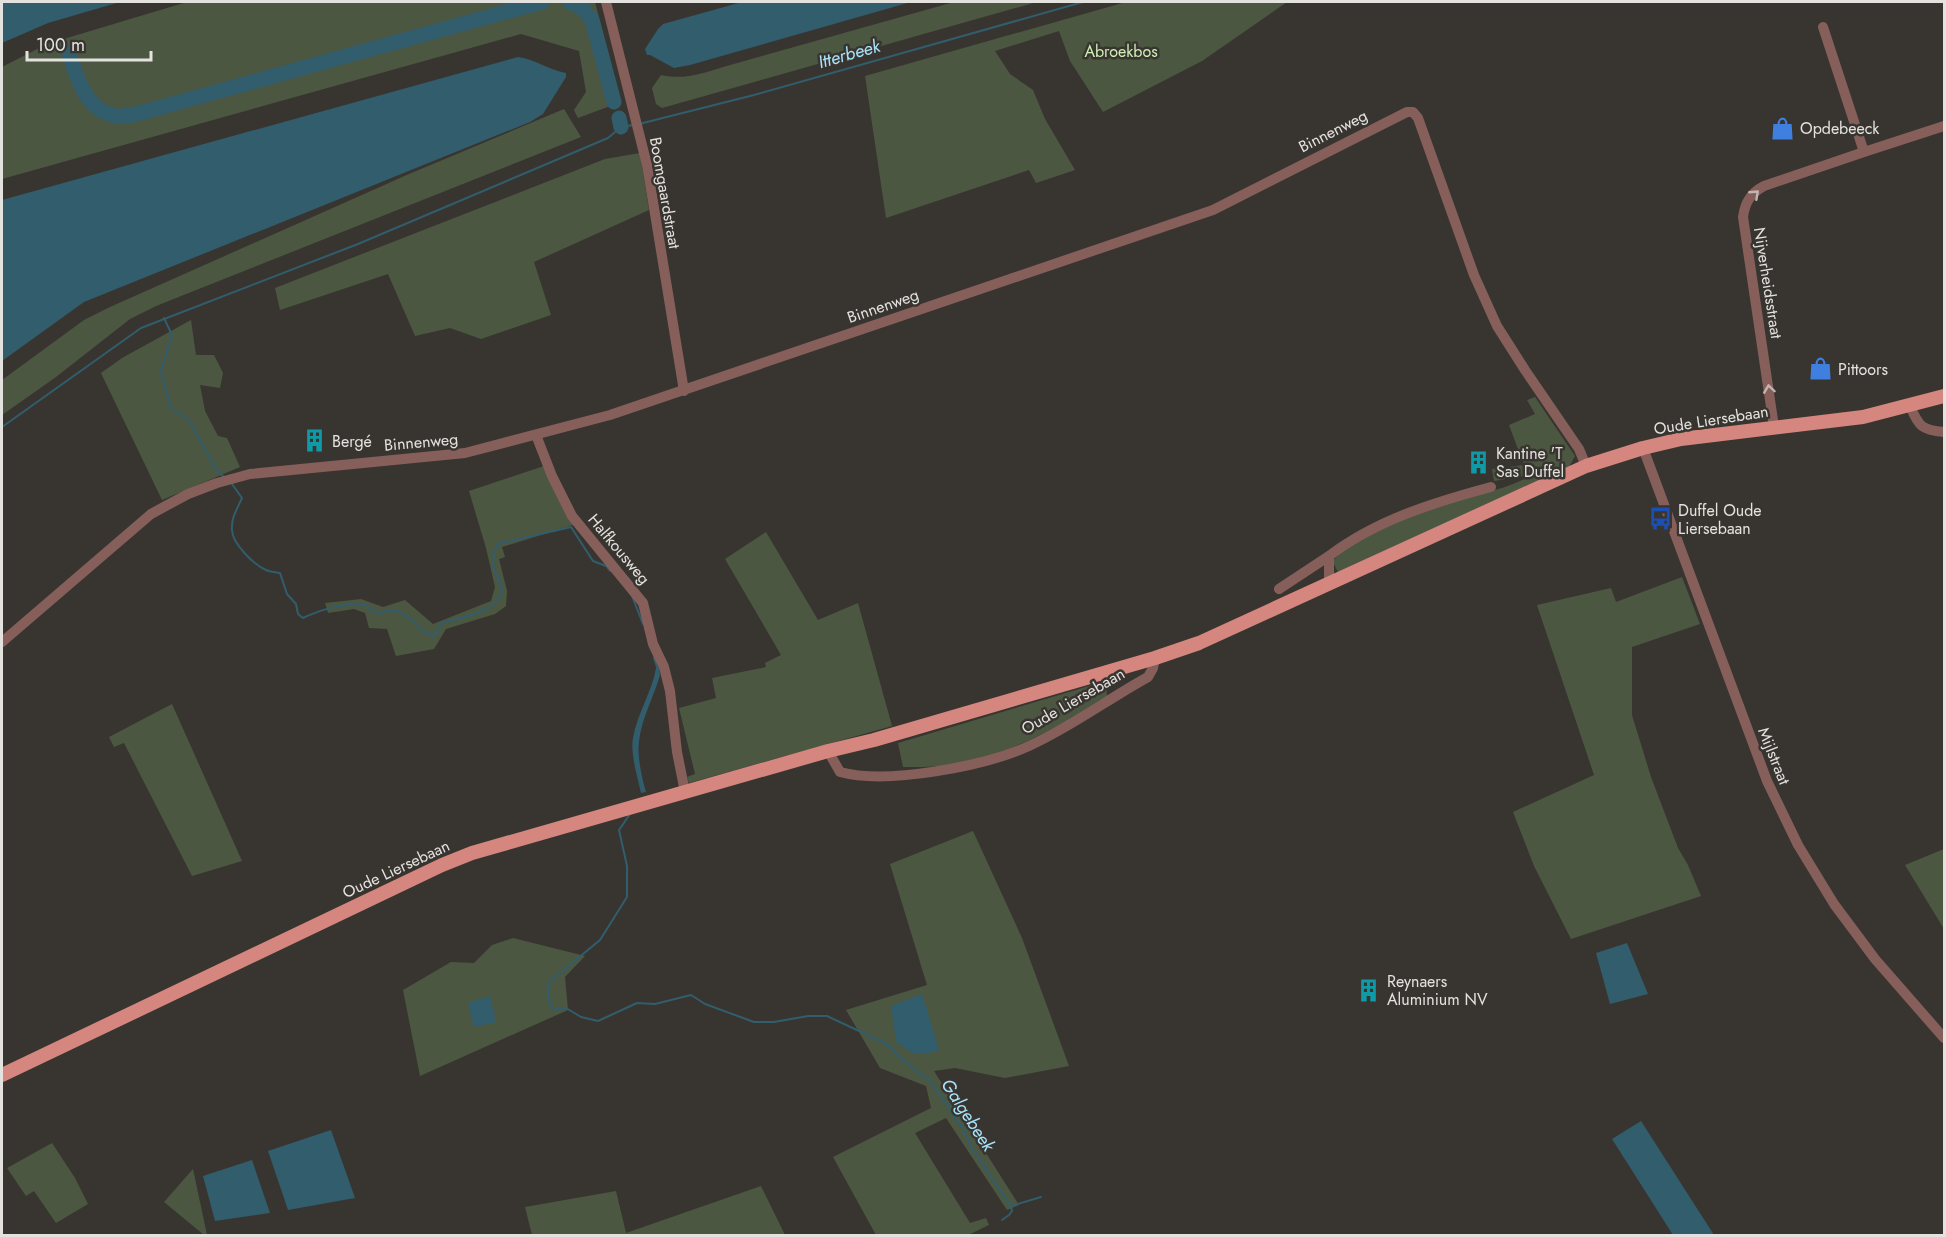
<svg xmlns="http://www.w3.org/2000/svg" width="1946" height="1237" viewBox="0 0 1946 1237" font-family="Jost,sans-serif">
<style>
.green{fill:#4c5742}
.water{fill:#315d6d}
.lines{fill:none;stroke-linecap:round;stroke-linejoin:round}
.stream{stroke:#315d6d;stroke-width:2}
.river{stroke:#315d6d;stroke-width:15}
.minor{stroke:#865f5b;stroke-width:10}
.major{stroke:#d5867e;stroke-width:14}
.oneway{stroke:#c3b4b1}
.labels{text-anchor:middle;dominant-baseline:central;stroke-width:5;stroke-linejoin:round;paint-order:stroke}
.park-label{font-size:16px;fill:#cfefb3;stroke:#383530}
.poi-label{font-size:16px;fill:#e4e2df;stroke:#383530;text-anchor:start}
.street-label{font-size:16px;fill:#e4e2df;stroke:#383530}
.water-label{font-size:18px;font-style:italic;fill:#a7e3fa;stroke:#383530}
</style>
<rect width="100%" height="100%" fill="#383530"/>
<path class="green" d="M187 2H595L621 102 578 118 574 110 586 92 579 51 521 34 2 179V67L47 44Z
M954 2H1037L662 108 656 104 652 88 661 75C684 80 701 74 723 67Z
M1126 2H1287L1202 61 1103 112 1070 61 1059 31 995 51 1010 74 1033 90 1045 119 1075 170 1036 183 1029 170 886 218 865 76Z
M564 109 581 137 156 306 130 319 56 377 2 415V380L84 320 110 307 409 174Z
M640 153 649 210 534 262 551 315 481 339 450 328 415 336 388 274 280 310 275 288 605 159Z
M191 320 196 355H214L223 373 220 388 200 385 205 411 218 436 227 438 240 467 162 500 101 373 122 358Z
M1535 397 1575 456 1569 467 1338 572 1333 562C1341 544 1412 514 1433 507 1467 496 1503 492 1534 474L1494 481 1492 469 1524 465 1509 425 1535 414 1527 400Z
M544 466 573 525 502 547 505 557 499 559 507 591 506 606 495 614 446 629 434 649 396 656 387 629 369 628 365 613 354 609 328 613 325 603 361 599 383 607 405 600 433 624 491 601 495 587 486 548 469 491Z
M766 532 818 620 858 603 892 726 689 783 687 777 695 774 679 708 716 698 712 678 766 667 765 663 781 655 725 559Z
M1682 577 1700 624 1632 647V715L1651 777 1678 848 1688 865 1701 896 1571 939 1534 866 1513 812 1594 775 1537 605 1611 588 1616 602Z
M1106 681 1107 697C1057 729 1000 759 941 766 928 767 916 767 903 767L898 743Z
M172 704 242 861 192 876 124 743 114 747 109 737Z
M973 831 1022 938 1069 1066 1005 1078 955 1068 934 1071 1019 1205 1007 1210 946 1118 915 1133 970 1223 986 1218 989 1225 968 1235H876L833 1157 931 1108 926 1086 880 1068 846 1010 927 985 890 864Z
M1944 849V929L1905 865Z
M513 938 585 956 565 977 568 1010 420 1076 403 990 451 962 474 963 492 945Z
M52 1143 75 1178 88 1204 56 1223 34 1191 26 1196 7 1168Z
M193 1169 207 1235H204L164 1202Z
M761 1186 785 1235H532L525 1207 616 1191 626 1233Z"/>
<path class="water" d="M2 2H120L48 23 2 43Z
M742 2H911L690 65 674 68 650 55H647L645 49 658 29 663 24Z
M518 57C535 59 549 70 566 73V77L543 114 530 122 84 302 2 361V200Z
M659 667 660 675C654 697 641 719 639 742 637 756 642 778 646 792L641 793C638 779 630 753 633 738 637 714 652 692 656 668Z
M1627 943 1648 994 1610 1004 1596 953Z
M922 994 939 1050C919 1057 912 1055 896 1041L891 1006Z
M490 996 496 1022 474 1027 468 1003Z
M1641 1121 1714 1235H1673L1612 1139Z
M331 1130 355 1198 288 1210 268 1151Z
M252 1160 270 1213 215 1221 203 1176Z"/>
<g class="lines">
<path class="stream" d="M639 124 754 95 1083 2
M164 318 172 335 161 371 171 408 189 420 217 471 223 476
M2 427 141 328 358 244 608 138 621 127 633 125
M232 484 242 498C237 509 231 518 232 530 232 543 254 565 266 570 270 572 275 572 280 573L287 594 296 604 298 614 303 618C315 612 350 600 364 605 368 606 373 611 376 613L396 610 414 621 422 631 434 636 442 623C459 618 506 611 501 585 500 581 497 576 495 572 491 562 494 554 497 544L571 527 593 561 606 566 610 571
M632 596 643 624
M654 658 658 670
M630 814 619 830 627 866V897L600 940 549 982V1002L554 1010 566 1008 581 1017 598 1021 637 1003 655 1004 691 995 705 1004 754 1022H774L808 1016H827L887 1044 902 1059 930 1081 960 1124 973 1150 1011 1206 1012 1211 1009 1215 1002 1220
M1011 1206 1041 1197"/>
<path class="river" d="M570 2 582 8 592 20 614 102
M69 53C77 78 86 112 117 116 124 117 133 114 140 113L542 2
M619 118 621 127"/>
<path class="minor" d="M606 2 647 165 684 391
M1823 27 1864 152 1944 126
M1910 406C1919 427 1922 430 1944 432
M1774 427 1743 217C1745 202 1751 193 1764 186L1864 152
M536 435 552 476 572 516 643 603 653 644 664 667 670 691 677 752 685 792
M1643 448 1767 781 1798 845 1834 904 1875 959 1944 1038
M1329 584V556C1376 520 1435 502 1491 487
M1279 589 1329 556
M2 642 151 514 188 494 217 483 250 474 465 453 610 415 1213 210 1407 112H1413L1418 118 1474 275 1497 326 1525 370 1579 449 1586 466
M828 751 840 772C887 785 985 766 1029 746 1071 727 1108 699 1148 677L1153 668 1155 658"/>
<path class="major" d="M2 1075 442 865 472 853 828 751 874 740 1155 658 1199 643 1586 466 1643 448 1681 439 1863 417 1944 396"/>
</g>
<defs><path id="oneway-chevron" d="M-2-3.5L2.5 0L-2 3.5" fill="none" stroke-width="1.6" stroke-linecap="round" stroke-linejoin="round" transform="scale(1.5)"/></defs>
<g class="oneway">
<use href="#oneway-chevron" transform="translate(1755 194) rotate(-43)"/>
<use href="#oneway-chevron" transform="translate(1769 389) rotate(-98)"/>
</g>
<defs>
<symbol id="shop-bare" viewBox="-9 -9 18 18"><path d="M-5-2.5h2.3a2.7 3.5 0 0 1 5.4 0H5L5.5 6h-11ZM-1.5-2.5h3a1.5 2.3 0 0 0-3 0Z" fill="#3f7fe0" stroke="#383530" stroke-width="2.5" paint-order="stroke"/></symbol>
<symbol id="building-bare" viewBox="-9 -9 18 18"><path d="M-4-6H4V6H1V3H-1V6H-4ZM-2.5-4.3h1.7v1.8h-1.7ZM.8-4.3h1.7v1.8H.8ZM-2.5-1h1.7V.8h-1.7ZM.8-1h1.7V.8H.8Z" fill="#0f9aa8" stroke="#383530" stroke-width="2.5" paint-order="stroke"/></symbol>
<symbol id="bus-bare" viewBox="-9 -9 18 18"><path d="M-5-6H5V4H4V6H2V4H-2V6H-4V4H-5ZM-3.5-4V0h7V-4ZM-3.5 1.2v1.5H-2V1.2ZM2 1.2v1.5H3.5V1.2Z" fill="#1a4fb4" stroke="#383530" stroke-width="2.5" paint-order="stroke"/></symbol>
</defs>
<g fill-rule="evenodd">
<use href="#shop-bare" x="1766" y="112" width="33" height="33"/>
<use href="#shop-bare" x="1804" y="352" width="33" height="33"/>
<use href="#building-bare" x="298" y="424" width="33" height="33"/>
<use href="#building-bare" x="1462" y="446" width="33" height="33"/>
<use href="#bus-bare" x="1644" y="502" width="33" height="33"/>
<use href="#building-bare" x="1352" y="974" width="33" height="33"/>
</g>
<g class="labels">
<g class="park-label">
<text x="1121" y="51">Abroekbos</text>
</g>
<g class="poi-label">
<text x="1800" y="128">Opdebeeck</text>
<text x="1838" y="369">Pittoors</text>
<text x="332" y="441">Bergé</text>
<text x="1496" y="453">Kantine 'T<tspan x="1496" dy="18">Sas Duffel</tspan></text>
<text x="1678" y="510">Duffel Oude<tspan x="1678" dy="18">Liersebaan</tspan></text>
<text x="1387" y="981">Reynaers<tspan x="1387" dy="18">Aluminium NV</tspan></text>
</g>
<g class="street-label">
<text transform="translate(1333 131) rotate(-27)">Binnenweg</text>
<text transform="translate(665 193) rotate(80)">Boomgaardstraat</text>
<text transform="translate(1768 283) rotate(81)">Nijverheidsstraat</text>
<text transform="translate(883 306) rotate(-19)">Binnenweg</text>
<text transform="translate(1711 420) rotate(-9)">Oude Liersebaan</text>
<text transform="translate(421 442) rotate(-5)">Binnenweg</text>
<text transform="translate(619 549) rotate(50)">Halfkousweg</text>
<text transform="translate(1073 701) rotate(-30)">Oude Liersebaan</text>
<text transform="translate(1774 756) rotate(68)">Mijlstraat</text>
<text transform="translate(396 869) rotate(-25)">Oude Liersebaan</text>
</g>
<g class="water-label">
<text transform="translate(849 54) rotate(-16)">Itterbeek</text>
<text transform="translate(968 1115) rotate(57)">Galgebeek</text>
</g>
</g>
<rect width="1946" height="1237" fill="none" stroke="#e4e2df" stroke-width="6"/>
<path d="M27 51v9h124v-9" fill="none" stroke="#e4e2df" stroke-width="3"/>
<text x="36" y="51" font-size="18" fill="#e4e2df" stroke="#383530" stroke-width="4.5" paint-order="stroke">100 m</text>
</svg>
